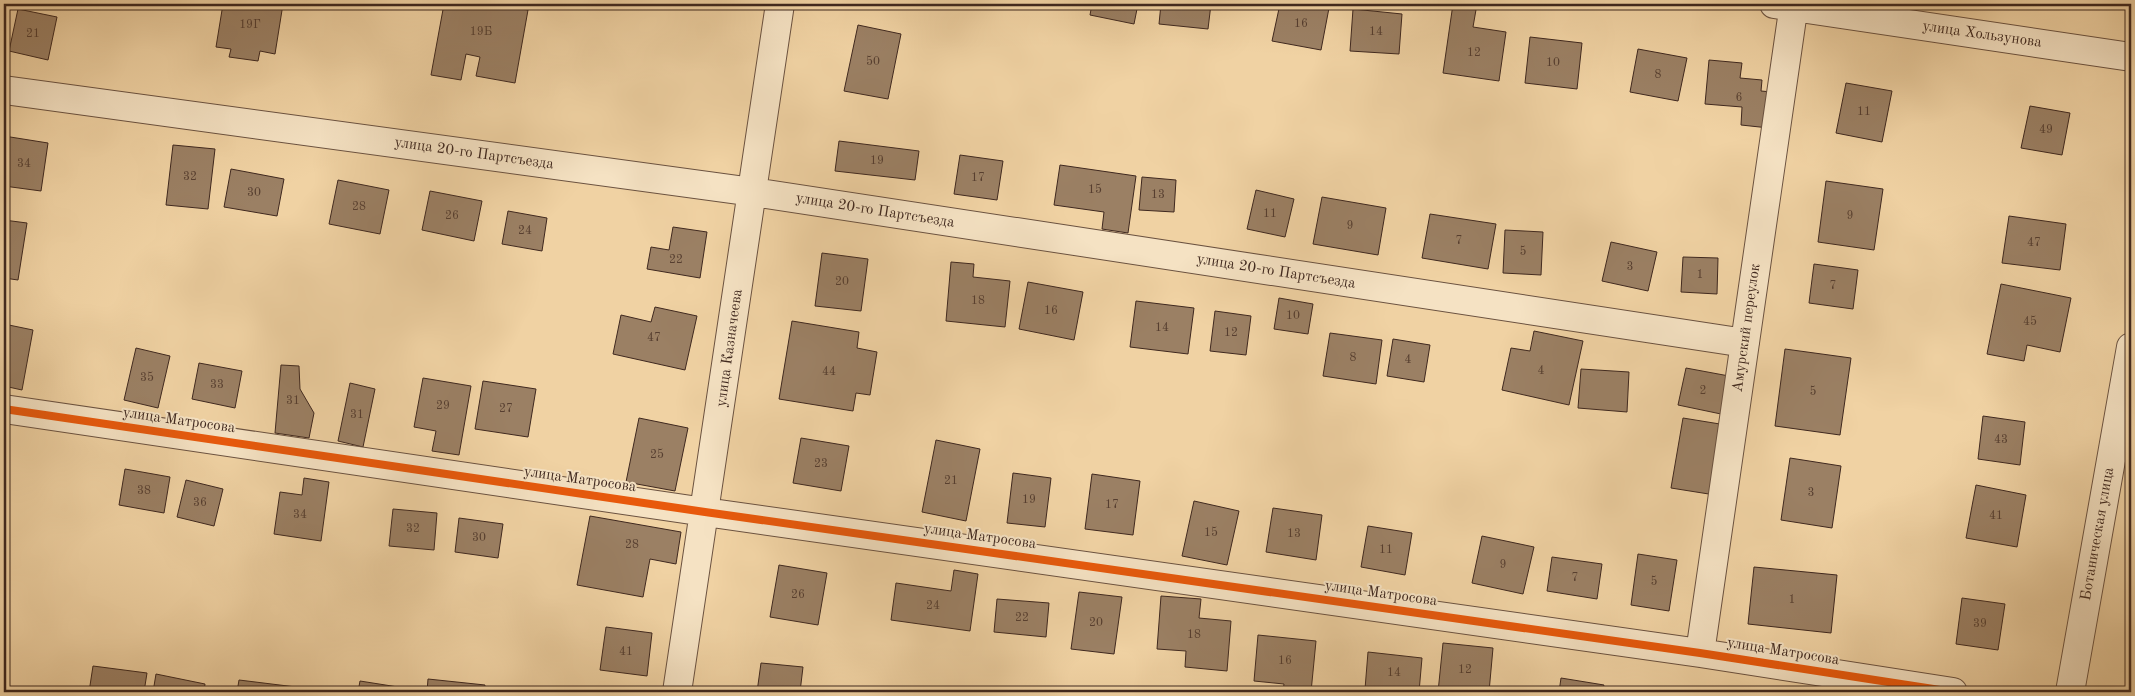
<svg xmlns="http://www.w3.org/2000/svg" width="2135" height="696" viewBox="0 0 2135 696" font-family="'Old Standard TT',serif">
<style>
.building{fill:#9b8064;stroke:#3f281f}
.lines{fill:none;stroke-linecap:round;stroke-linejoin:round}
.street-casing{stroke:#6b5240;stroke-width:30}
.street{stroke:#f5e2c3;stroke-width:28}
.cycleway-casing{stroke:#f5e2c3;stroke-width:11}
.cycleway{stroke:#e8590c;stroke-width:8}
.labels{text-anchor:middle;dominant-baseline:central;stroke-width:4;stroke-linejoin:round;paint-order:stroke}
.number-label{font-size:12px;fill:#563e30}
.street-label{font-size:15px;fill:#3f281f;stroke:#f5e2c3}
</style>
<rect width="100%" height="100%" fill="#f0d2a3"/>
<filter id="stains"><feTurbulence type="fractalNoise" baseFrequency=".004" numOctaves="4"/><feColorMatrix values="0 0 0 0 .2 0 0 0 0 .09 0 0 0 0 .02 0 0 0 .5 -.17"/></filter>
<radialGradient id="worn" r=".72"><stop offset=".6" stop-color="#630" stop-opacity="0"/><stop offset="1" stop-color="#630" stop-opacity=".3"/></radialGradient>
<path class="building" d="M223 4H283L275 54 260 51 258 61 229 57 231 49 216 47Z
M444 4H493L528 10 515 83 476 76 480 57 466 54 461 80 431 75Z
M1092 4H1138L1134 24 1090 15Z
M1161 4H1211L1208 29 1159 24Z
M1280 4H1308L1329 8 1321 50 1272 41Z
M1453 4H1477L1473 27 1506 32 1499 81 1443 73Z
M18 9 57 17 48 60 9 51Z
M1353 9 1402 14 1399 54 1350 51Z
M858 25 901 34 888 99 844 91Z
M1530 37 1582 43 1577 89 1525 83Z
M1638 49 1687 58 1678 101 1630 92Z
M1709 60 1742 63 1740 78 1762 80 1761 91 1772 92 1769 128 1741 125 1742 107 1705 104Z
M1846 83 1892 91 1882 142 1836 133Z
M2030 106 2070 113 2062 155 2021 148Z
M4 136 48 143 41 191 4 186Z
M839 141 919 151 915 180 835 171Z
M173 145 215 149 208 209 166 205Z
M960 155 1003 161 997 200 954 194Z
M1060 165 1136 176 1128 233 1102 229 1104 212 1054 205Z
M231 169 284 179 277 216 224 207Z
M1142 177 1176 180 1174 212 1139 210Z
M338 180 389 190 380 234 329 224Z
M1826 181 1883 189 1874 250 1818 242Z
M1256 190 1294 199 1285 237 1247 229Z
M430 191 482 201 474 241 422 230Z
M1322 197 1386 208 1378 255 1313 244Z
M508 211 547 218 542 251 502 244Z
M1430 214 1496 224 1488 269 1422 258Z
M2009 216 2066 224 2060 270 2002 263Z
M4 220 27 223 18 280 4 278Z
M673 227 707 232 700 278 647 269 651 247 669 250Z
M1505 230 1543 232 1541 275 1503 273Z
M1611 242 1657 252 1648 291 1602 281Z
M822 253 868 259 861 311 815 306Z
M1683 257 1718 258 1717 294 1681 292Z
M951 262 974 264 973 277 1010 281 1005 327 946 321Z
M1814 264 1858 270 1853 309 1809 303Z
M1028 282 1083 292 1074 340 1019 329Z
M2001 284 2071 298 2060 352 2027 345 2024 361 1987 354Z
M1279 298 1313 304 1308 334 1274 329Z
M1136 301 1194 308 1188 354 1130 347Z
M655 307 697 316 685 370 613 354 621 315 651 322Z
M1215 311 1251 316 1246 355 1210 351Z
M792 321 859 332 857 348 877 352 870 395 856 393 853 411 779 399Z
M4 324 33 330 22 390 4 386Z
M1534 331 1583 341 1569 405 1502 390 1511 348 1530 351Z
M1330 333 1382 340 1376 384 1323 376Z
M1393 339 1430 345 1424 382 1387 376Z
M136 348 170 356 158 408 124 400Z
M1785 349 1851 358 1840 435 1775 426Z
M199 363 242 371 235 408 192 399Z
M281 365 299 366 300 389 314 413 309 438 275 433Z
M1686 368 1729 376 1721 414 1678 405Z
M1581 369 1629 372 1627 412 1578 408Z
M423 378 471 386 459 455 432 451 436 431 414 427Z
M483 381 536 389 528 437 475 429Z
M350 383 375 389 363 447 338 441Z
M1983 416 2025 422 2020 465 1978 459Z
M639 418 688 428 675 491 626 482Z
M1683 418 1726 425 1715 495 1671 488Z
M801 438 849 446 841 491 793 483Z
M936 440 980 449 966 521 922 512Z
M1790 458 1841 466 1832 528 1781 520Z
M125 469 170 477 164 513 119 505Z
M1013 473 1051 478 1045 527 1007 523Z
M1092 474 1140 481 1133 535 1085 529Z
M304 478 329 482 321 541 274 534 280 492 302 495Z
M186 480 223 489 214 526 177 517Z
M1976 485 2026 495 2017 547 1966 538Z
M1194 501 1239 511 1227 565 1182 556Z
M1273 508 1322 515 1316 560 1266 552Z
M393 509 437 513 434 550 389 546Z
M590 516 681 532 676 564 650 559 643 597 577 585Z
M459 518 503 524 498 558 455 552Z
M1368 526 1412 533 1405 575 1361 567Z
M1482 536 1534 547 1523 594 1472 583Z
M1638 554 1677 560 1669 611 1631 605Z
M1552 557 1602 564 1597 599 1547 591Z
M779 565 827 573 818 625 770 617Z
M1754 567 1837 575 1831 633 1748 624Z
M954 570 978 574 970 631 891 620 896 583 951 591Z
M1079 592 1122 597 1114 654 1071 649Z
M1161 596 1201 599 1199 618 1231 621 1227 671 1185 667 1186 651 1157 649Z
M1962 598 2005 604 1998 650 1956 644Z
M997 599 1049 603 1046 637 994 632Z
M606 627 652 633 647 676 600 670Z
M1258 635 1316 641 1311 692H1283L1284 684 1254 681Z
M1443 643 1493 648 1489 692H1438Z
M1368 652 1422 658 1419 692 1365 689Z
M761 663 803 667 800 692H757Z
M93 666 147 673 144 692H89Z
M156 674 205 684 204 692H153Z
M1561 678 1604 685 1602 692H1559Z
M428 679 485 685 484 692H427Z
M239 680 304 688V692H237Z
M360 681 398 687 397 692H358Z"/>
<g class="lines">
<defs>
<path id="street" d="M1774 4 2131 57
M4 90 753 192 1745 343
M4 409 705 512 1700 653 1953 692
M1700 653 1794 4
M677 692 780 4
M2070 692 2131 347"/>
</defs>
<use href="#street" class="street-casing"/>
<use href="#street" class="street"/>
<defs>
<path id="cycleway" d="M4 409 705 512 1700 653 1953 692"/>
</defs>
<use href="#cycleway" class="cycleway-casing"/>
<use href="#cycleway" class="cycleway"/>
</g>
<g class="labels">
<g class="number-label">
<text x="1301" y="24">16</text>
<text x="250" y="25">19Г</text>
<text x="481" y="32">19Б</text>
<text x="1376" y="32">14</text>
<text x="33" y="34">21</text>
<text x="1474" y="53">12</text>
<text x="873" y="62">50</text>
<text x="1553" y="63">10</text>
<text x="1658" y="75">8</text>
<text x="1739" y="98">6</text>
<text x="1864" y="112">11</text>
<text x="2046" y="130">49</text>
<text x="877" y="161">19</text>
<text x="24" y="164">34</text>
<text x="190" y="177">32</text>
<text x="978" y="178">17</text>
<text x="1095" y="190">15</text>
<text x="254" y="193">30</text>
<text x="1158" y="195">13</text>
<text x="359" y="207">28</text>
<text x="1270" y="214">11</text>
<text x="452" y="216">26</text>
<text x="1850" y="216">9</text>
<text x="1350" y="226">9</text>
<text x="525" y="231">24</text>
<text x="1459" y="241">7</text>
<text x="2034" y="243">47</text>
<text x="1523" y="252">5</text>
<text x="676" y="260">22</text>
<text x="1630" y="267">3</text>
<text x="1700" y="275">1</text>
<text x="842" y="282">20</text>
<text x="1833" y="286">7</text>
<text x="978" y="301">18</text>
<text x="1051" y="311">16</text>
<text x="1293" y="316">10</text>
<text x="2030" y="322">45</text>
<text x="1162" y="328">14</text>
<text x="1231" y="333">12</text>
<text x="654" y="338">47</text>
<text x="1353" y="358">8</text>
<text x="1408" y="360">4</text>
<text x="1541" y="371">4</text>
<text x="829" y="372">44</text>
<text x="147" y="378">35</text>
<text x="217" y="385">33</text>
<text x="1703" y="391">2</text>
<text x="1813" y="392">5</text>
<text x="293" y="401">31</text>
<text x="443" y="406">29</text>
<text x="506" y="409">27</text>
<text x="357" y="415">31</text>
<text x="2001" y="440">43</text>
<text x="657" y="455">25</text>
<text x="821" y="464">23</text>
<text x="951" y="481">21</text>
<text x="144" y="491">38</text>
<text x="1811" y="493">3</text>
<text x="1029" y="500">19</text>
<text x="200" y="503">36</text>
<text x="1112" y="505">17</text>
<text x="300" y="515">34</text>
<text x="1996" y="516">41</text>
<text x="413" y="529">32</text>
<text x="1211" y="533">15</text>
<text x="1294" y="534">13</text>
<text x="479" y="538">30</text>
<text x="632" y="545">28</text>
<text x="1386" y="550">11</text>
<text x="1503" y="565">9</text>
<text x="1575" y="578">7</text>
<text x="1654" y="582">5</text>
<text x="798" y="595">26</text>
<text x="1792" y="600">1</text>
<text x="933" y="606">24</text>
<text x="1022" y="618">22</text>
<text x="1096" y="623">20</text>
<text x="1980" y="624">39</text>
<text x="1194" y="635">18</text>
<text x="626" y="652">41</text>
<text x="1285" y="661">16</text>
<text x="1465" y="670">12</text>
<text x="1394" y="673">14</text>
</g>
<g class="street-label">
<text transform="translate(1982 35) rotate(8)">улица Хользунова</text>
<text transform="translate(474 154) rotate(8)">улица 20-го Партсъезда</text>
<text transform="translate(875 211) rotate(9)">улица 20-го Партсъезда</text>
<text transform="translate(1276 272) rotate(9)">улица 20-го Партсъезда</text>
<text transform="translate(1747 328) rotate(-82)">Амурский переулок</text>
<text transform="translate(730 348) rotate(-82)">улица Казначеева</text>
<text transform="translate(179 421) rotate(8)">улица Матросова</text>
<text transform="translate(580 480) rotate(8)">улица Матросова</text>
<text transform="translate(2098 534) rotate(-80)">Ботаническая улица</text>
<text transform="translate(980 537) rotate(8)">улица Матросова</text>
<text transform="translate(1381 594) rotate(8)">улица Матросова</text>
<text transform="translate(1783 652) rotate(9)">улица Матросова</text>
</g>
</g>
<rect width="2135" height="696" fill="none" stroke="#f0d2a3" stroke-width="20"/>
<rect x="5" y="5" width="2125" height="686" fill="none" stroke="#3f281f" stroke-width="2.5"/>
<rect x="10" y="10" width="2115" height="676" fill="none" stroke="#3f281f"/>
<rect width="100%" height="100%" filter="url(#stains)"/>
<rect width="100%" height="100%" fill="url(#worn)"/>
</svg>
